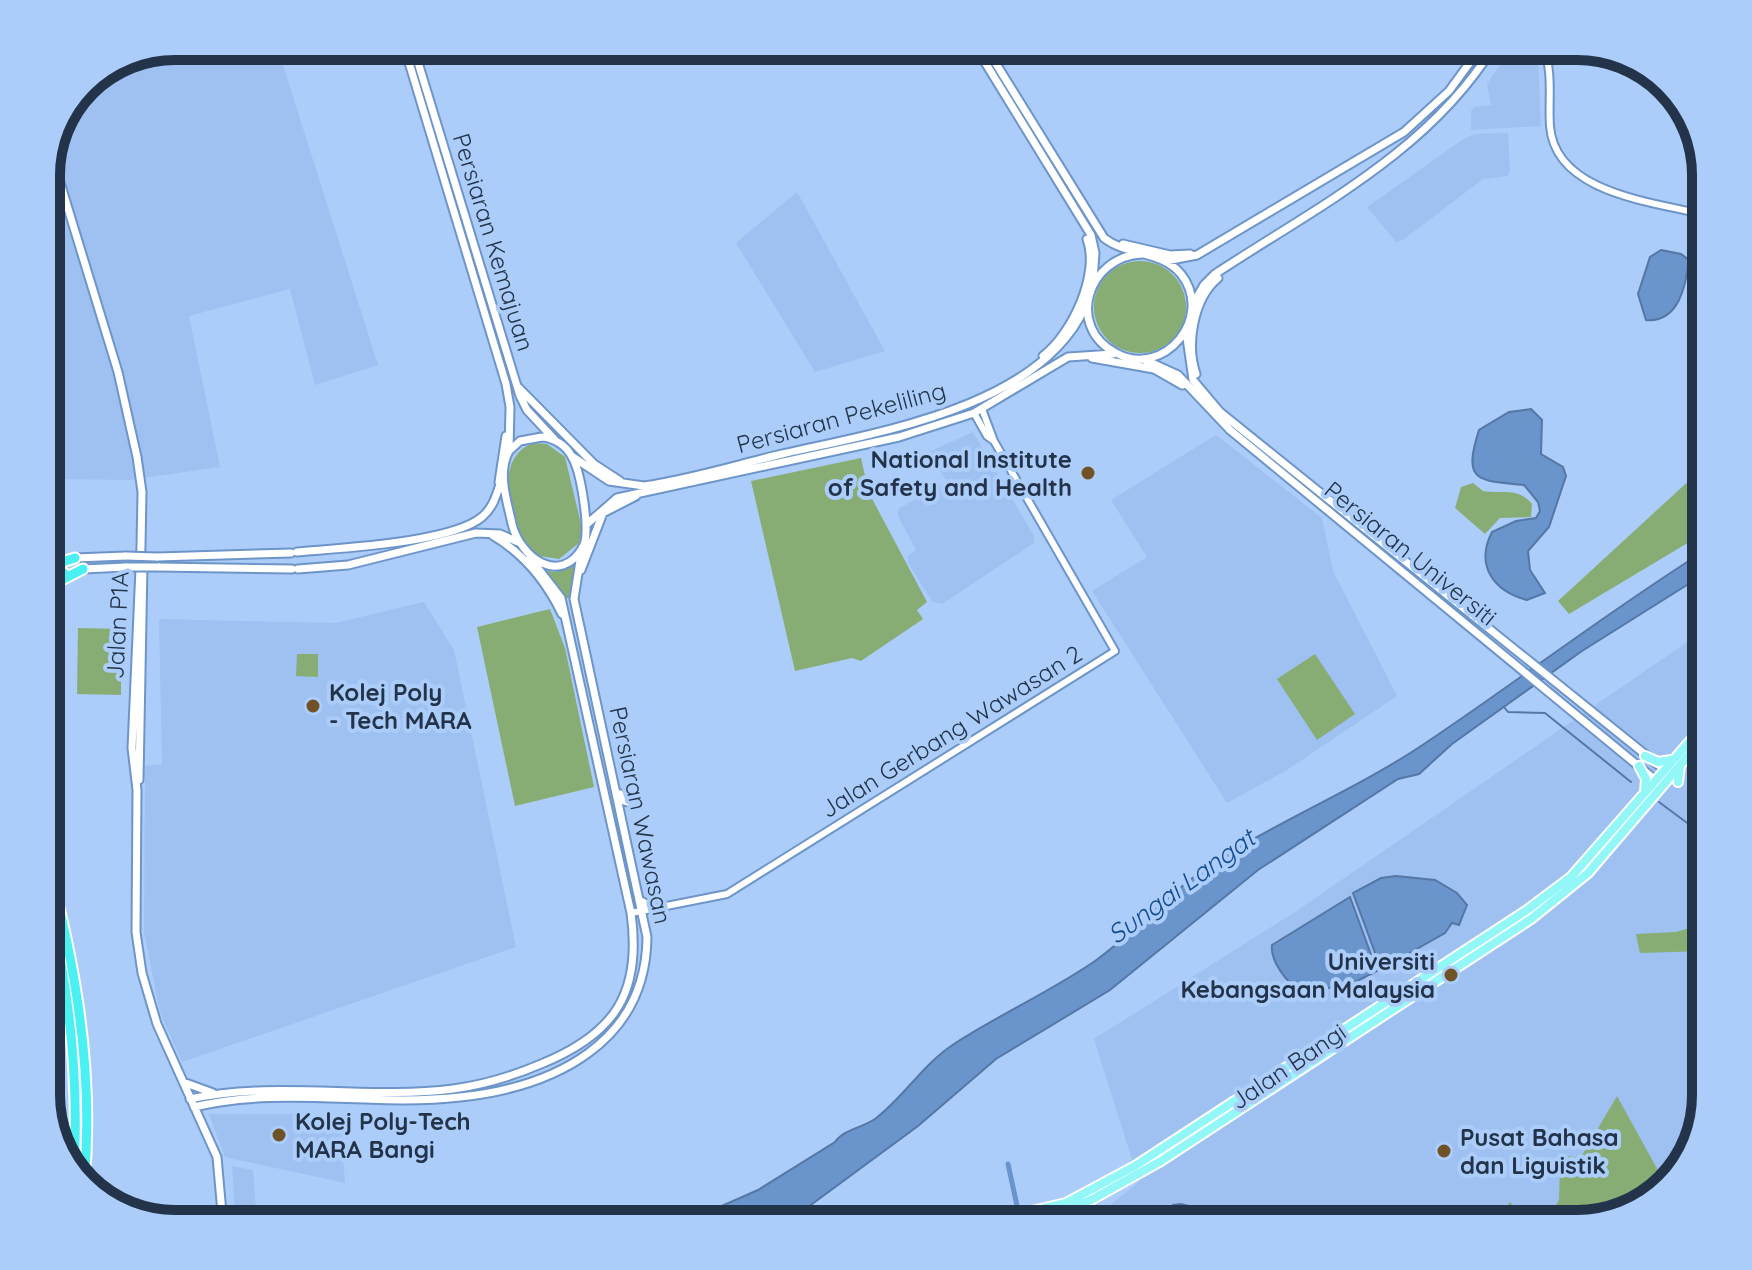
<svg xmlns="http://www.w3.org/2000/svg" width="1752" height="1270" viewBox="0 0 1752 1270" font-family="Quicksand,sans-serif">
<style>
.built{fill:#9ec1f2}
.green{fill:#87ad75}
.water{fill:#6a94cc;stroke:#5577a5;stroke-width:2}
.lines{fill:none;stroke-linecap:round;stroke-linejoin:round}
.stream{stroke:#5577a5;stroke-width:2}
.canal{stroke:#6a94cc;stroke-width:5}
.tertiary-casing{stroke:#6d95c9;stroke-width:10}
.secondary-casing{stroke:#6d95c9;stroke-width:11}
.primary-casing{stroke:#fff;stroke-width:12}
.motorway-casing{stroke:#fff;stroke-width:13}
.tertiary{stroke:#fff;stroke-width:6}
.secondary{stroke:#fff;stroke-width:7}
.primary{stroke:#93f7f7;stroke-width:8}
.motorway{stroke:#4bf1f2;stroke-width:9}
.secondary-bridge-casing{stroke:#6d95c9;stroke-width:11;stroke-linecap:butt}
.secondary-bridge{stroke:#fff;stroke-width:7}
.poi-dot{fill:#6f5226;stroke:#accdf9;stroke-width:3}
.labels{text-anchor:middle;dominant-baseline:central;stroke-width:8;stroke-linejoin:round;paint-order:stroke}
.street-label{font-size:24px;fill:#23344a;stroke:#accdf9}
.poi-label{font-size:24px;font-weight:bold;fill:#23344a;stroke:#accdf9;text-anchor:start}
.water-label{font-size:26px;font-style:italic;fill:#124b8f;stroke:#accdf9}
.rim{fill:none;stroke:#23344a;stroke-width:10}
</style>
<rect width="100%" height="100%" fill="#accdf9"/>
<path class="built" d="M175 46H277L378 365 315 385 290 289 189 316 220 467 129 480 46 479V166L90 78Z
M430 46H498L431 66 426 48Z
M1533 52 1538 60 1541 126 1471 130V111L1474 107 1491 105 1487 84 1507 55Z
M1508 133 1510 171 1507 176 1483 179 1403 240 1396 242 1367 207 1462 140 1475 134Z
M797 192 885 351 815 372 736 243Z
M973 432 1034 536V543L942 604 932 601 908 563V556L916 550 898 516V509L947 482 929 452Z
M1216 435 1322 518 1333 571 1397 696 1287 770 1227 803 1092 591 1147 557 1111 500Z
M424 602 454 650 516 947 182 1062 160 1012 144 932 145 766 162 764 159 619 335 623Z
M1706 629V1095L1680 1173 1634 1210 1577 1224H1063L1110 1205 1139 1182 1094 1039 1298 910Z
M209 1114H340L345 1183 225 1157Z
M232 1166 253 1170 257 1224H236Z"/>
<path class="green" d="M1094 307a46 46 0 1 1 92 0a46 46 0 1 1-92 0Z
M534 443 547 444 565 457 582 528 579 543 559 559 533 555C511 528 490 457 534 443Z
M861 458 869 493 927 602 917 610 923 619 861 661 852 658 795 671 751 481Z
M1706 465V532L1569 614 1558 601Z
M1473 483 1483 491C1503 494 1518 487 1532 504L1531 517 1500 518 1485 534 1455 508 1461 487Z
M575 563 569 598H565L540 570 556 572Z
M550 609 565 648 594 787 515 806 477 627Z
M78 628 121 629V695L77 694Z
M297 654H318V677L296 676Z
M1315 654 1355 714 1317 740 1277 679Z
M1706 923V951L1640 953 1636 934 1676 932Z
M1617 1096 1666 1185 1634 1210 1577 1224H1544L1559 1200 1560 1166 1569 1156 1580 1159Z
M1509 1202 1540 1224H1506Z"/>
<path class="water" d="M1661 250 1681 254 1689 260C1686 285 1679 323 1646 320L1638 294 1650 257Z
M1531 409 1542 420 1541 454 1563 467 1566 476 1549 527 1528 551 1530 570 1545 593 1527 600C1493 591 1475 565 1492 532L1516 521 1536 518 1540 511 1538 502 1524 485C1481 480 1461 485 1479 430L1509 412Z
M1706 550V573L1582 651 1452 744 1419 774 1398 779 1258 870 1110 990 996 1059 918 1126 789 1221 646 1224 696 1223 710 1211 758 1190 835 1142C844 1129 862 1128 875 1119 904 1097 923 1064 954 1044 1000 1014 1050 992 1095 961 1133 934 1163 898 1202 871 1273 822 1355 791 1427 742 1521 679 1610 610 1706 550Z
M1396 876 1435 880 1457 893 1467 905 1459 925 1452 923 1445 933 1381 969 1353 893 1381 878Z
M1350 897 1377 971 1345 987 1299 990C1286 982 1270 960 1272 945Z
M1181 1204 1193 1207 1202 1224H1148L1173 1205Z"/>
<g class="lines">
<path class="stream" d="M1504 707 1508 712 1545 713 1631 782
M1659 802 1706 837"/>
<path class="canal" d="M1008 1164 1021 1224"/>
<defs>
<path id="tertiary" d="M1542 46C1554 70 1548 99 1550 126 1555 194 1655 202 1706 215
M974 413 987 436 994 441
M631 913 727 894 1115 651 994 441 982 409"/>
<path id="secondary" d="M404 46 506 384 510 407 509 451
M413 46 520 396 527 410 554 439
M975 46 1091 235 1095 253 1093 281
M985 46 1104 238C1127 256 1161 250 1181 274 1215 317 1164 379 1116 353 1065 327 1088 256 1142 254
M52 156 118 372 137 457 142 492 141 546 132 748 137 790 136 932 142 973 157 1024 217 1157 223 1224
M1123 244 1170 255 1190 254
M1166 261 1197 255 1404 132 1449 91 1482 46
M1193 304 1204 285 1215 274C1315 208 1429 152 1494 46
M1186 331 1193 380 1220 412 1667 772
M1043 356C1072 334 1100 274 1087 239
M1092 358 1154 369 1182 385
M1143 359 1178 375 1230 430 1659 783
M1196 374C1186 345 1193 299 1218 278
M518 387 594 464 620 481
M542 437C554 438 566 445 572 457 581 472 591 532 583 547 560 587 520 557 512 524 507 500 497 474 509 451L520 441Z
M573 457 609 481 644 486C691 479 736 465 782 454 879 432 1040 407 1085 307
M499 482 506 436
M587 524 617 498 899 437 974 413 1068 357 1113 354
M492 535C523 553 546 581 562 614
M297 552C339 548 451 543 482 517 494 507 497 493 502 478
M157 557 291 553
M75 558 126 556
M158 567 292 569
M83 569 126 567
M298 569 348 565 476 533 500 534 518 542
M581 570 603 513 636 496
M139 780 143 564
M620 794 624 801 634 804
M641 901 656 909
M183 1082 213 1093
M190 1099C277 1080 366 1100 453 1089 483 1085 513 1076 541 1064 615 1034 642 993 631 913L561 598 530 558
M194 1107C281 1086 372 1107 460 1097 554 1087 646 1043 647 937L574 599 582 548"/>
<path id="primary" d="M1645 756 1658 762 1671 760
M1639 766 1646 779 1645 792
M1678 782 1680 766
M977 1224 1066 1203 1135 1166 1527 910 1571 877 1706 723
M1022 1224 1091 1200 1161 1161 1531 919 1588 873 1706 735"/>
<path id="motorway" d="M46 567 75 558
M46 577 64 573
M46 588 83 569
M46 859C76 963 94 1075 84 1183
M46 895C69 984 79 1079 74 1171"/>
</defs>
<use href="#tertiary" class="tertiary-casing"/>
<use href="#secondary" class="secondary-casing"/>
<use href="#primary" class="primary-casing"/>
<use href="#motorway" class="motorway-casing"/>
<use href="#tertiary" class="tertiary"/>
<use href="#secondary" class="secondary"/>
<use href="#primary" class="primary"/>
<use href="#motorway" class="motorway"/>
<defs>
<path id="secondary-bridge" d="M126 556 157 557
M126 567H158"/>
</defs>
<use href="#secondary-bridge" class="secondary-bridge-casing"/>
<use href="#secondary-bridge" class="secondary-bridge"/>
</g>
<g class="poi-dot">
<circle cx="1088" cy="473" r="8"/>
<circle cx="313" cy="706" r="8"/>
<circle cx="1451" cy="975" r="8"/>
<circle cx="279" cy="1135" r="8"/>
<circle cx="1444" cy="1151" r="8"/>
</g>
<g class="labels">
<g class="street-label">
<text transform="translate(494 242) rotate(73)">Persiaran Kemajuan</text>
<text transform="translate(841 417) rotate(-15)">Persiaran Pekeliling</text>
<text transform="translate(1411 553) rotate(39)">Persiaran Universiti</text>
<text transform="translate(117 625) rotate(-87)">Jalan P1A</text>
<text transform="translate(951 731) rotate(-32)">Jalan Gerbang Wawasan 2</text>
<text transform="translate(641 815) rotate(78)">Persiaran Wawasan</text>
<text transform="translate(1288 1066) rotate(-34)">Jalan Bangi</text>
</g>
<g class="poi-label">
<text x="1072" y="459" text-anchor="end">National Institute<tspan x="1072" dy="28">of Safety and Health</tspan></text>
<text x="329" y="692">Kolej Poly<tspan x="329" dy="28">- Tech MARA</tspan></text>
<text x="1435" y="961" text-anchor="end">Universiti<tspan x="1435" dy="28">Kebangsaan Malaysia</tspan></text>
<text x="295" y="1121">Kolej Poly-Tech<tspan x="295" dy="28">MARA Bangi</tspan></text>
<text x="1460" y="1137">Pusat Bahasa<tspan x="1460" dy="28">dan Liguistik</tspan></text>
</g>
<g class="water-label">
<text transform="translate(1181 886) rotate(-36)">Sungai Langat</text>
</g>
</g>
<path d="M0 0H1752V1270H0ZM175 60H1577A115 115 0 0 1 1692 175V1095A115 115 0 0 1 1577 1210H175A115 115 0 0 1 60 1095V175A115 115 0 0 1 175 60Z" fill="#accdf9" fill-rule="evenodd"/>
<path class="rim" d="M175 60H1577A115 115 0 0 1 1692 175V1095A115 115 0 0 1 1577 1210H175A115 115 0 0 1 60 1095V175A115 115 0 0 1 175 60Z"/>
</svg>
